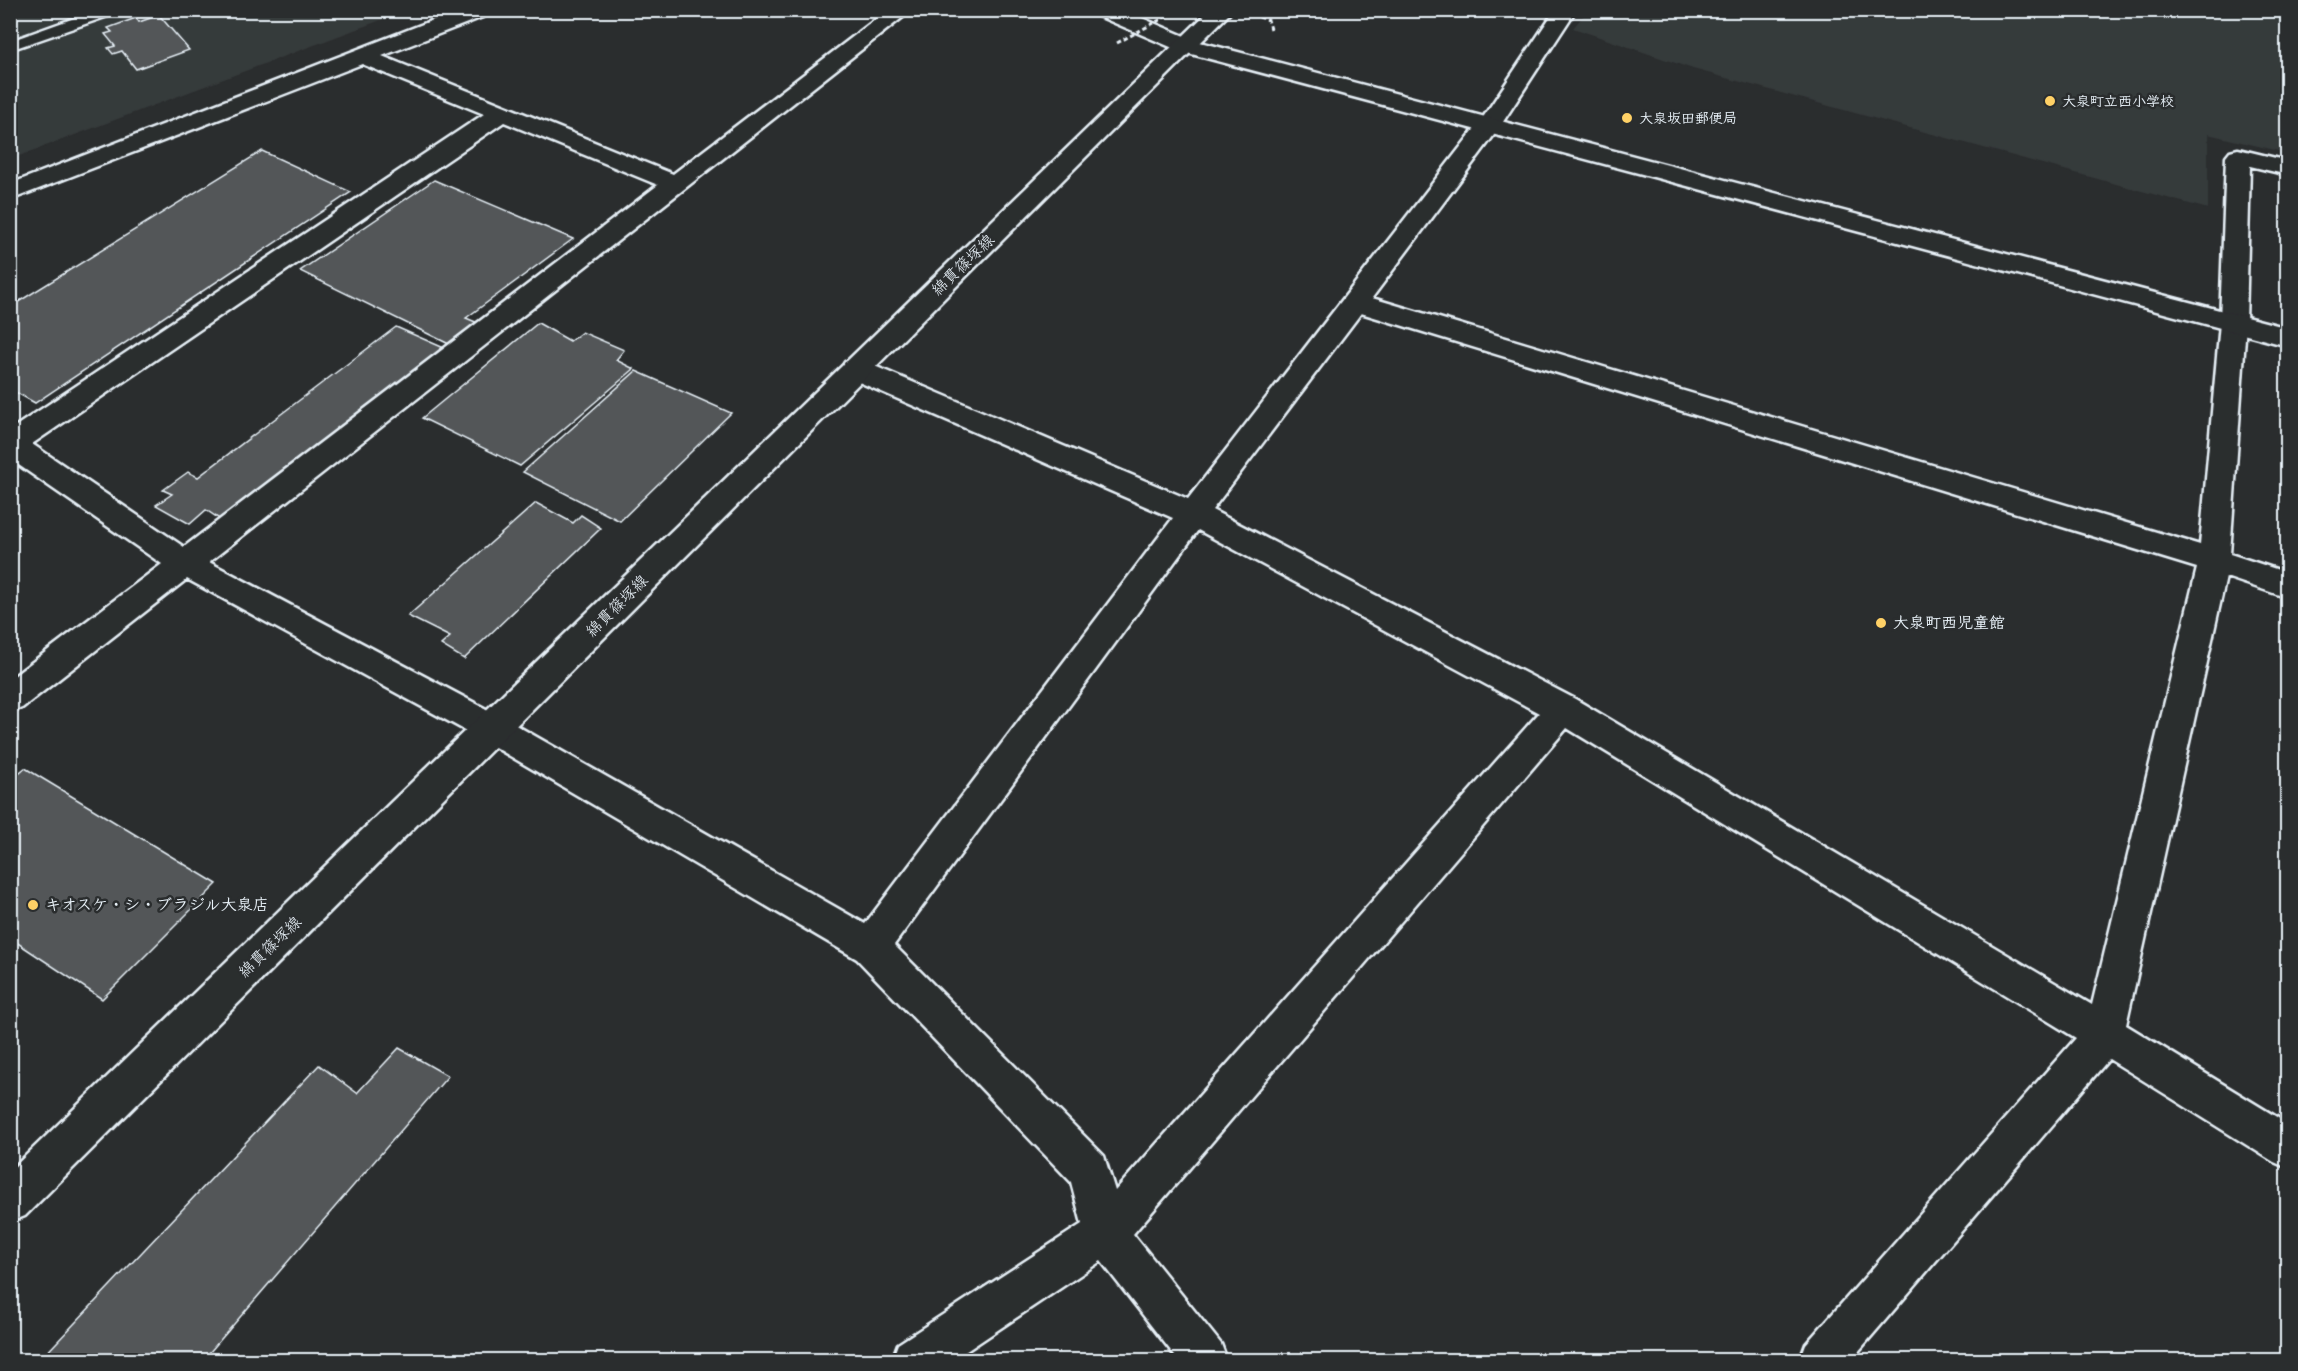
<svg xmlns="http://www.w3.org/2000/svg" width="2298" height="1371" viewBox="0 0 2298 1371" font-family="Pangolin,'Klee One',sans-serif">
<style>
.built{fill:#363a3b}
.building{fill:#535759;stroke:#e8f1f8;stroke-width:1.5}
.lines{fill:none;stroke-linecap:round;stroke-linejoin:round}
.service-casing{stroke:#e8f1f8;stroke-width:5}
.minor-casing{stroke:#e8f1f8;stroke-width:5}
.tertiary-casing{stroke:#e8f1f8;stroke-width:5}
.secondary-casing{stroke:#e8f1f8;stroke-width:5}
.path{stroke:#e8f1f8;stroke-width:3;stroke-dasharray:4.5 3;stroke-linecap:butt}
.service{fill:#2a2d2e;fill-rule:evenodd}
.minor{fill:#2a2d2e;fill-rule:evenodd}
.tertiary{fill:#2a2d2e;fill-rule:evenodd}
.secondary{fill:#2a2d2e;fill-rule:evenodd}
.path-bridge{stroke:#e8f1f8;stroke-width:3;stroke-dasharray:4.5 3;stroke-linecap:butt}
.poi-dot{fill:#ffd166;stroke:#2a2d2e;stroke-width:2}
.labels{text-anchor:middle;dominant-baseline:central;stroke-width:5;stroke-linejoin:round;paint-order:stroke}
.far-poi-label{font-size:14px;font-weight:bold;fill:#e8f1f8;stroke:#2a2d2e;text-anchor:start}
.street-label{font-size:16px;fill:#e8f1f8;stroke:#2a2d2e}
.poi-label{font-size:16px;font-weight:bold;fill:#e8f1f8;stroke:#2a2d2e;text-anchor:start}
</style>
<rect width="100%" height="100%" fill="#2a2d2e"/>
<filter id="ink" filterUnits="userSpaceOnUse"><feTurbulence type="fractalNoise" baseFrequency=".0167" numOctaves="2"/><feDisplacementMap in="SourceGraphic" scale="12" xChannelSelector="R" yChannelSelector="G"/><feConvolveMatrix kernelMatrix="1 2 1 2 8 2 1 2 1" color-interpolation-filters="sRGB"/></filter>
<g filter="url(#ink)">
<path class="built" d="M1588 10 2287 11V153L2208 134V209L1693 69 1573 28Z
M11 11H405L11 159Z"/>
<path class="building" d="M159 15 189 50 136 69 122 51 113 54 108 48 115 46 105 34 112 32 108 28 136 18 139 22Z
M262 151 351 192 35 403 10 389V307Z
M434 180 573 239 466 318 478 323 451 345 300 271Z
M538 323 570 341 582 332 624 350 616 360 634 369 520 466 422 418Z
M396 327 444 348 224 522 206 510 190 524 156 505 172 494 163 490 188 472 198 477Z
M636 371 731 413 620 521 523 472Z
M536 503 573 523 581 515 601 528 464 659 441 645 450 637 408 616Z
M25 768 217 884 102 999 10 938V780Z
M399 1048 448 1076 203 1360H40L319 1065 357 1093Z"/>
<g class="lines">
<defs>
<path id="service" d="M97 10H119L117 13 10 50V41Z"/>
<path id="minor" d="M459 10H490L488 15 382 56 673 174 888 10H912L209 562 505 719 865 924 1173 518 845 376 841 369 845 362 855 359 865 362 1188 499 1480 122 1555 10H1576L1497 131 1372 298 2200 545 2220 323 2226 156 2230 151 2238 149 2288 161V175L2250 166 2246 323 2230 554 2288 573V598L2226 577 2126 1025 2288 1124V1168L2274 1162 2109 1059 1851 1360H1800L1806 1344 2076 1038 1567 728 1133 1234 1221 1344 1227 1360H1178L1101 1261 953 1360H892L898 1344 1082 1224 1071 1182 857 959 481 739 187 579 22 708 10 712V679L162 564 10 459V430L484 114 362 64 10 200V184ZM504 122 658 185 184 547 32 444ZM1361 313 2197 568 2092 1005 1575 699 1212 510ZM1198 530 1539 713 1115 1191 1104 1156 894 945Z"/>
<path id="tertiary" d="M1094 10H1123L1196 41 2288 328V346L1180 51 1096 15Z"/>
<path id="secondary" d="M1210 10H1233L25 1216 10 1222V1171Z"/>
</defs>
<use href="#service" class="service-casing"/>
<use href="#minor" class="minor-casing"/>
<use href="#tertiary" class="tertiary-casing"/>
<use href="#secondary" class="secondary-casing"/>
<path class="path" d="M1259 17 1268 20 1271 29"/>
<use href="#service" class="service"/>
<use href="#minor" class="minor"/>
<use href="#tertiary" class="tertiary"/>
<use href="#secondary" class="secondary"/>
<path class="path-bridge" d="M1117 43 1178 10"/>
</g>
</g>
<g class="poi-dot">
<circle cx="2050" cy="101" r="6"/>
<circle cx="1627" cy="118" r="6"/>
<circle cx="1881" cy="623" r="6"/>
<circle cx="33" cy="905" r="6"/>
</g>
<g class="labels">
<g class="far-poi-label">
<text x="2062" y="101">大泉町立西小学校</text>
<text x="1639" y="118">大泉坂田郵便局</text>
</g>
<g class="street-label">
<text transform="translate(963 265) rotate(-44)">綿貫篠塚線</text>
<text transform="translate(617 606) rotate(-45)">綿貫篠塚線</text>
<text transform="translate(270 947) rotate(-44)">綿貫篠塚線</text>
</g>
<g class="poi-label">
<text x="1893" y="623">大泉町西児童館</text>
<text x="45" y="905">キオスケ・シ・ブラジル大泉店</text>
</g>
</g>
<rect width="2298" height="1371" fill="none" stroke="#2a2d2e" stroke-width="36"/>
<rect x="18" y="18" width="2262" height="1335" fill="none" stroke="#e8f1f8" stroke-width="2" filter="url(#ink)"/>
</svg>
